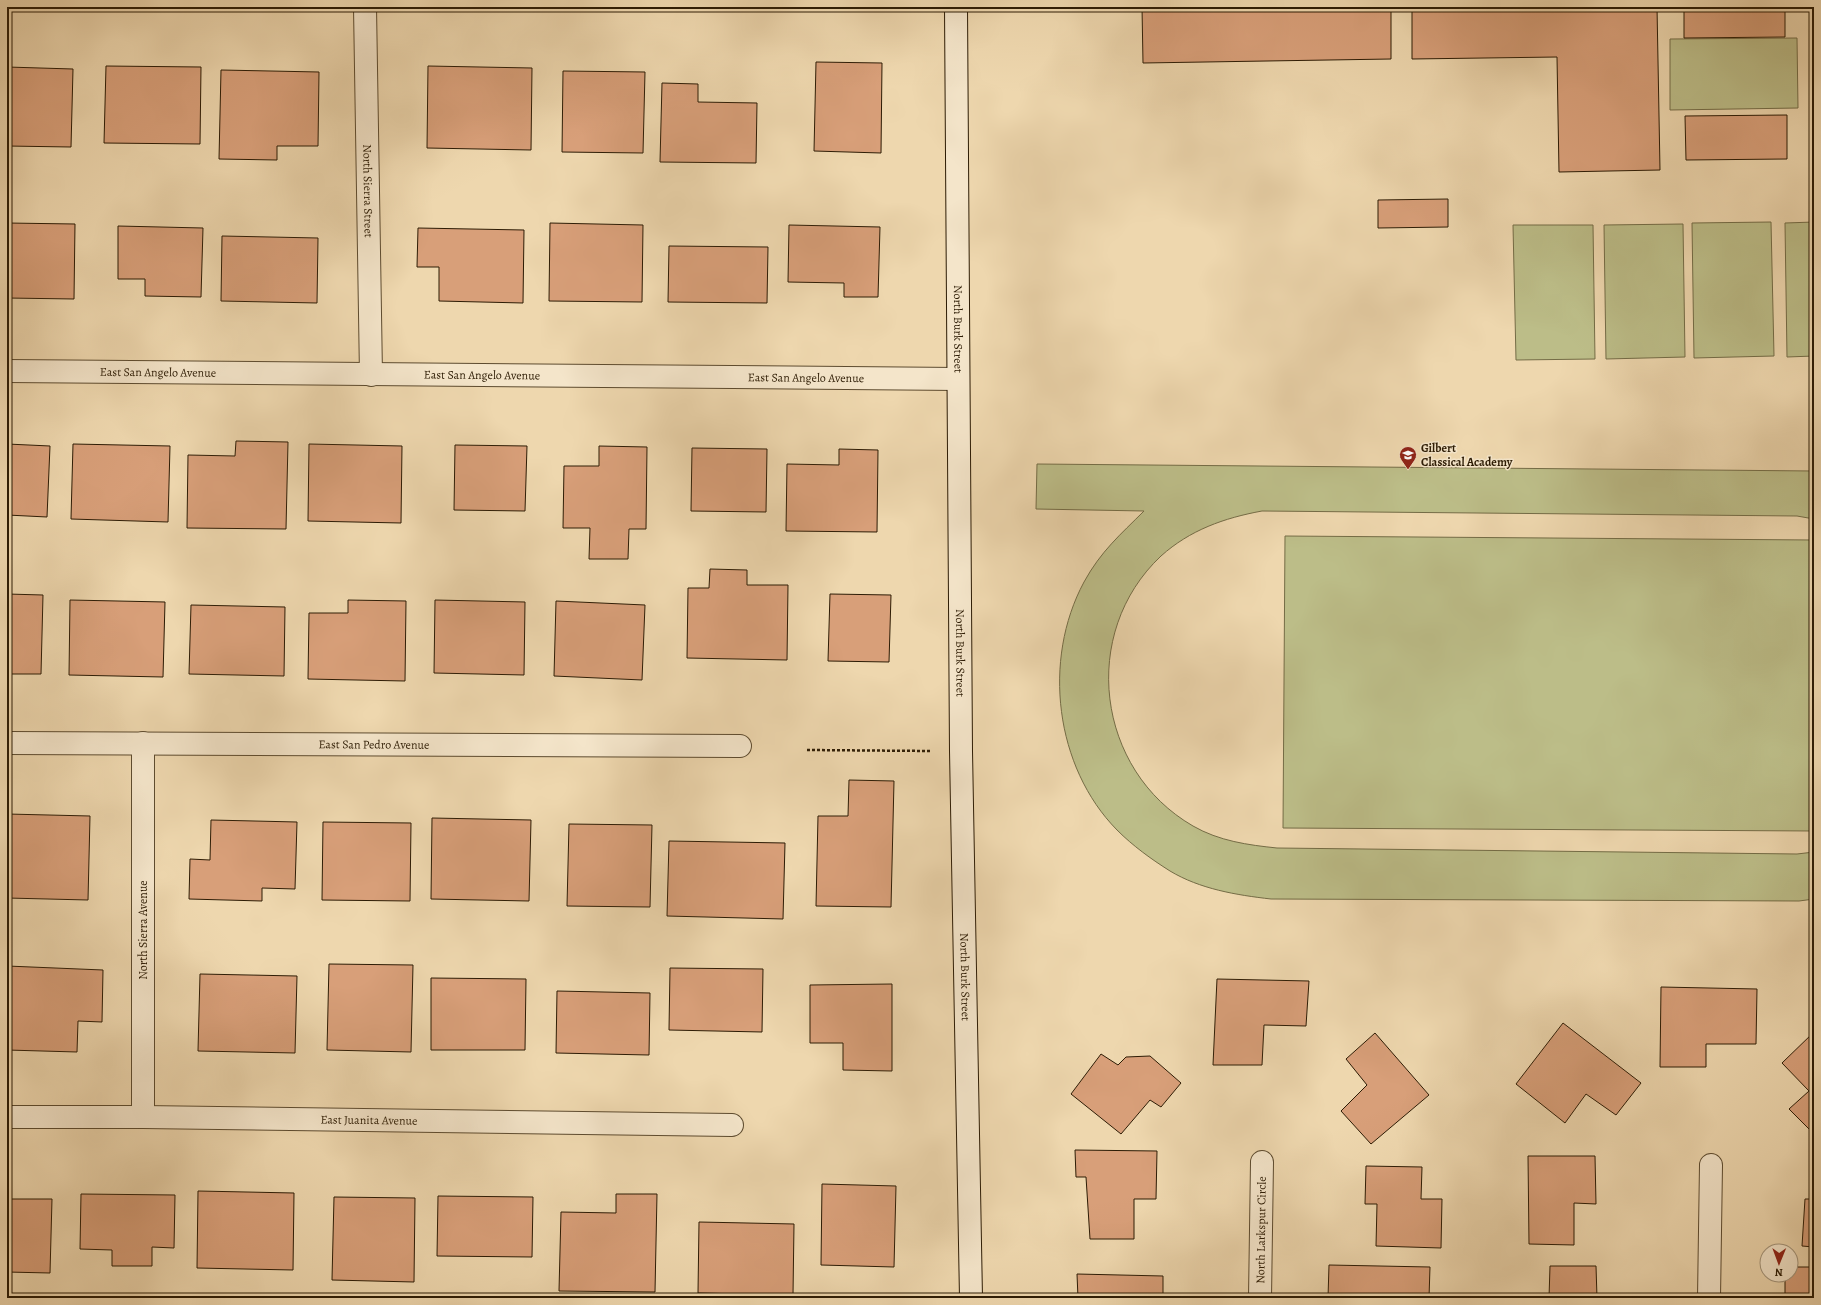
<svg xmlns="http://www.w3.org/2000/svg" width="1821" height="1305" viewBox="0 0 1821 1305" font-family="Alegreya,serif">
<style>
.green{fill:#bcbd88;stroke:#746c46}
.building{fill:#d89f79;stroke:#2d1c05}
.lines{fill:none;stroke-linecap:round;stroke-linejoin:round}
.street-casing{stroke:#5d4b2f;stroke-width:24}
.secondary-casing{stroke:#2d1c05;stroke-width:24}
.path{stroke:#2d1c05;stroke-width:2.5;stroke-dasharray:3 2;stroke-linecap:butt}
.street{stroke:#f4e5ca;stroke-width:22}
.secondary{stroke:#f4e5ca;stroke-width:22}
.labels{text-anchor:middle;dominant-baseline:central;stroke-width:3;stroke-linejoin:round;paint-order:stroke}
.street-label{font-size:12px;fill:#2d1c05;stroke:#f4e5ca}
.poi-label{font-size:12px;font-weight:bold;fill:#2d1c05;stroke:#f4e5ca;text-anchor:start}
</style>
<rect width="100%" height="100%" fill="#eed7ae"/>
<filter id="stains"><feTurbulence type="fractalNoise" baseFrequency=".005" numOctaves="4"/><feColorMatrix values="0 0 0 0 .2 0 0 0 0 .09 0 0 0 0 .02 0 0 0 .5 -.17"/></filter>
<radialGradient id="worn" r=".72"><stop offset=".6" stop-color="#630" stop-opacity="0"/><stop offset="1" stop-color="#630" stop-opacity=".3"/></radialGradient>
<path class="green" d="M1797 38 1798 108 1670 110V39Z
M1771 222 1774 356 1694 358 1692 223Z
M1814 222V356L1787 357 1785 223Z
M1683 224 1685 357 1606 359 1604 225Z
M1593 225 1595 359 1516 360 1513 225Z
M1037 464 1814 471V519L1797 516 1262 511C1224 518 1190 530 1161 556 1079 633 1096 770 1193 826 1219 841 1248 845 1277 848L1797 854 1814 852V899L1799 901 1271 899C1236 895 1200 889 1170 871 1151 859 1133 846 1117 830 1055 767 1042 660 1084 582 1101 551 1120 535 1144 511L1036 509Z
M1285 536 1814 540V831L1283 828Z"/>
<path class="building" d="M1142 7H1391V59L1143 63Z
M1412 7H1657L1660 170 1559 172 1557 57 1412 59Z
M1684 7H1785V37L1684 38Z
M816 62 882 63 881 153 814 151Z
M106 66 201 67 200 144 104 143Z
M428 66 532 68 531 150 427 148Z
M7 67 73 69 71 147 7 146Z
M221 70 319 72 318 146H277V160L219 159Z
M563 71 645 72 643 153 562 152Z
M662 83 698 84V102L757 103 756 163 660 162Z
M1787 115V159L1686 160 1685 116Z
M1448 199V227L1378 228V200Z
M7 223 75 224 74 299 7 298Z
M550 223 643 225 642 302 549 301Z
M789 225 880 227 878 297H844V283L788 282Z
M118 226 203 228 201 297 145 296V279H118Z
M418 228 524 230 523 303 439 301V267H417Z
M222 236 318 238 317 303 221 301Z
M669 246 768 247 767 303 668 302Z
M236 441 288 442 286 529 187 528 188 455 235 456Z
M7 444 50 446 47 517 7 515Z
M73 444 170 446 168 522 71 519Z
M309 444 402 446 401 523 308 521Z
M455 445 527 446 525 511 454 510Z
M599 446 647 447 646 529H629L628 559H589L590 528H563L564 466H599Z
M692 448 767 449 766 512 691 511Z
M839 449 878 450 877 532 786 531 787 464 839 465Z
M710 569 747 570V585H788L787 660 687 658 688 588H709Z
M7 594 43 595 41 674H7Z
M830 594 891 595 889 662 828 661Z
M70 600 165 602 163 677 69 675Z
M348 600 406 601 405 681 308 679 309 613H348Z
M435 600 525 602 524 675 434 673Z
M556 601 645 605 642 680 554 676Z
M191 605 285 607 284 676 189 674Z
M849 780 894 781 891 907 816 906 818 816H848Z
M7 814 90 816 88 900 7 898Z
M432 818 531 820 529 901 431 899Z
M211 820 297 822 295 889 262 888V901L189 899 190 859 210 860Z
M323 822 411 823 410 901 322 900Z
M569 824 652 825 650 907 567 906Z
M669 841 785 843 783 919 667 916Z
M329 964 413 965 411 1052 327 1050Z
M7 966 103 970 102 1022 78 1021 77 1052 7 1050Z
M670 968 763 969 762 1032 669 1030Z
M200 974 297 976 295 1053 198 1051Z
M431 978 526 979 525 1050H431Z
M1217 979 1309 981 1306 1026 1264 1025 1262 1065H1213Z
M892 984V1071L843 1070V1043H810V985Z
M1661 987 1757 989 1756 1044H1706V1067H1660Z
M557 991 650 993 649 1055 556 1053Z
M1563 1023 1641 1083 1616 1115 1586 1094 1565 1123 1516 1084Z
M1814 1032V1134L1789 1109 1809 1091 1782 1063Z
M1375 1033 1429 1095 1371 1144 1341 1111 1367 1085 1346 1059Z
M1101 1054 1118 1065 1126 1057 1150 1056 1181 1083 1161 1107 1150 1100 1121 1134 1071 1094Z
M1075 1150 1157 1151 1156 1199H1134V1239H1090L1086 1177H1076Z
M1528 1156H1595L1596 1204 1574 1203V1245L1529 1244Z
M1366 1166 1422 1167 1421 1199H1442L1441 1248 1376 1246 1377 1204H1365Z
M822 1184 896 1186 894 1267 821 1265Z
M198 1191 294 1193 293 1270 197 1268Z
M81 1194 175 1195 174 1248 152 1247V1266H112V1250L80 1249Z
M616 1194H657L655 1292 559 1291 561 1212 616 1213Z
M438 1196 533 1197 532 1257 437 1256Z
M334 1197 415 1198 414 1282 332 1280Z
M7 1199H52L50 1273 7 1272Z
M1805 1199H1814V1247L1802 1246Z
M699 1222 794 1224 793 1295 698 1293Z
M1329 1265 1430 1267 1429 1298H1328Z
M1550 1266H1596L1597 1298H1549Z
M1791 1267H1814V1298H1785V1275H1791Z
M1077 1274 1163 1276V1298H1078Z"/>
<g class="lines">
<defs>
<g id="street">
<path id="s1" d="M365 7 371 375"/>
<path id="s2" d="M7 371 958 379"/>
<path id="s3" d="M7 743 740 746"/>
<path id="s4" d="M7 1117H143L732 1125"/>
<path d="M143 1117V743"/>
<path id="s5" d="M1260 1298 1262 1162"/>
<path d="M1709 1298 1711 1165"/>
</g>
<g id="secondary">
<path id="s6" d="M956 7 961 751 971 1298"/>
</g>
</defs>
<use href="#street" class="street-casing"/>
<use href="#secondary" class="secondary-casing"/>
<path class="path" d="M807 750 931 751"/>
<use href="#street" class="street"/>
<use href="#secondary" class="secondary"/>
</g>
<defs>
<symbol id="school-pin" viewBox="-11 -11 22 30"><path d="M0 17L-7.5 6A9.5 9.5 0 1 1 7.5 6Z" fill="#8f2418" stroke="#f4e5ca"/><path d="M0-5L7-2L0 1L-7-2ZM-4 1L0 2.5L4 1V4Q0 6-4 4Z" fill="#fff"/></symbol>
</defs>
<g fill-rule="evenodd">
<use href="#school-pin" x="1398" y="445" width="20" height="27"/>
</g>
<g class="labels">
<g class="street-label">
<text stroke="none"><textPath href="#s1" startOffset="184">North Sierra Street</textPath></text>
<text stroke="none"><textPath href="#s6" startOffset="322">North Burk Street</textPath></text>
<text stroke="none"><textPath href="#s2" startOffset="151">East San Angelo Avenue</textPath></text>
<text stroke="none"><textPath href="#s2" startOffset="475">East San Angelo Avenue</textPath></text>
<text stroke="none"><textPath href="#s2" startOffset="799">East San Angelo Avenue</textPath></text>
<text stroke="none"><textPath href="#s6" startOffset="646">North Burk Street</textPath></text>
<text stroke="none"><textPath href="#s3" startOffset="367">East San Pedro Avenue</textPath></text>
<text transform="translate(143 930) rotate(-90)">North Sierra Avenue</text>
<text stroke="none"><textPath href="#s6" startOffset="970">North Burk Street</textPath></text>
<text stroke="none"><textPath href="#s4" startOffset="362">East Juanita Avenue</textPath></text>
<text stroke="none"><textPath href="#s5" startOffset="68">North Larkspur Circle</textPath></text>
</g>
<g class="poi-label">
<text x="1421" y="448">Gilbert<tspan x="1421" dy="14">Classical Academy</tspan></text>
</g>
</g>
<rect width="1821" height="1305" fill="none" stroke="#eed7ae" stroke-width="24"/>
<rect x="8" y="8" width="1805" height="1289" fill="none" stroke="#2d1c05" stroke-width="2"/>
<rect x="12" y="12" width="1797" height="1281" fill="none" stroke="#2d1c05"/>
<g transform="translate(1779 1263) rotate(181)"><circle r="19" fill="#f4e5ca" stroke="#a4957b"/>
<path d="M0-3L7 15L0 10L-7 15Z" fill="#8f2418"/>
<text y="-6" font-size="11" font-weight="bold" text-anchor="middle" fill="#2d1c05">N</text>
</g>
<rect width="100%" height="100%" filter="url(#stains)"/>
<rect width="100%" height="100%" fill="url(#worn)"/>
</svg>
